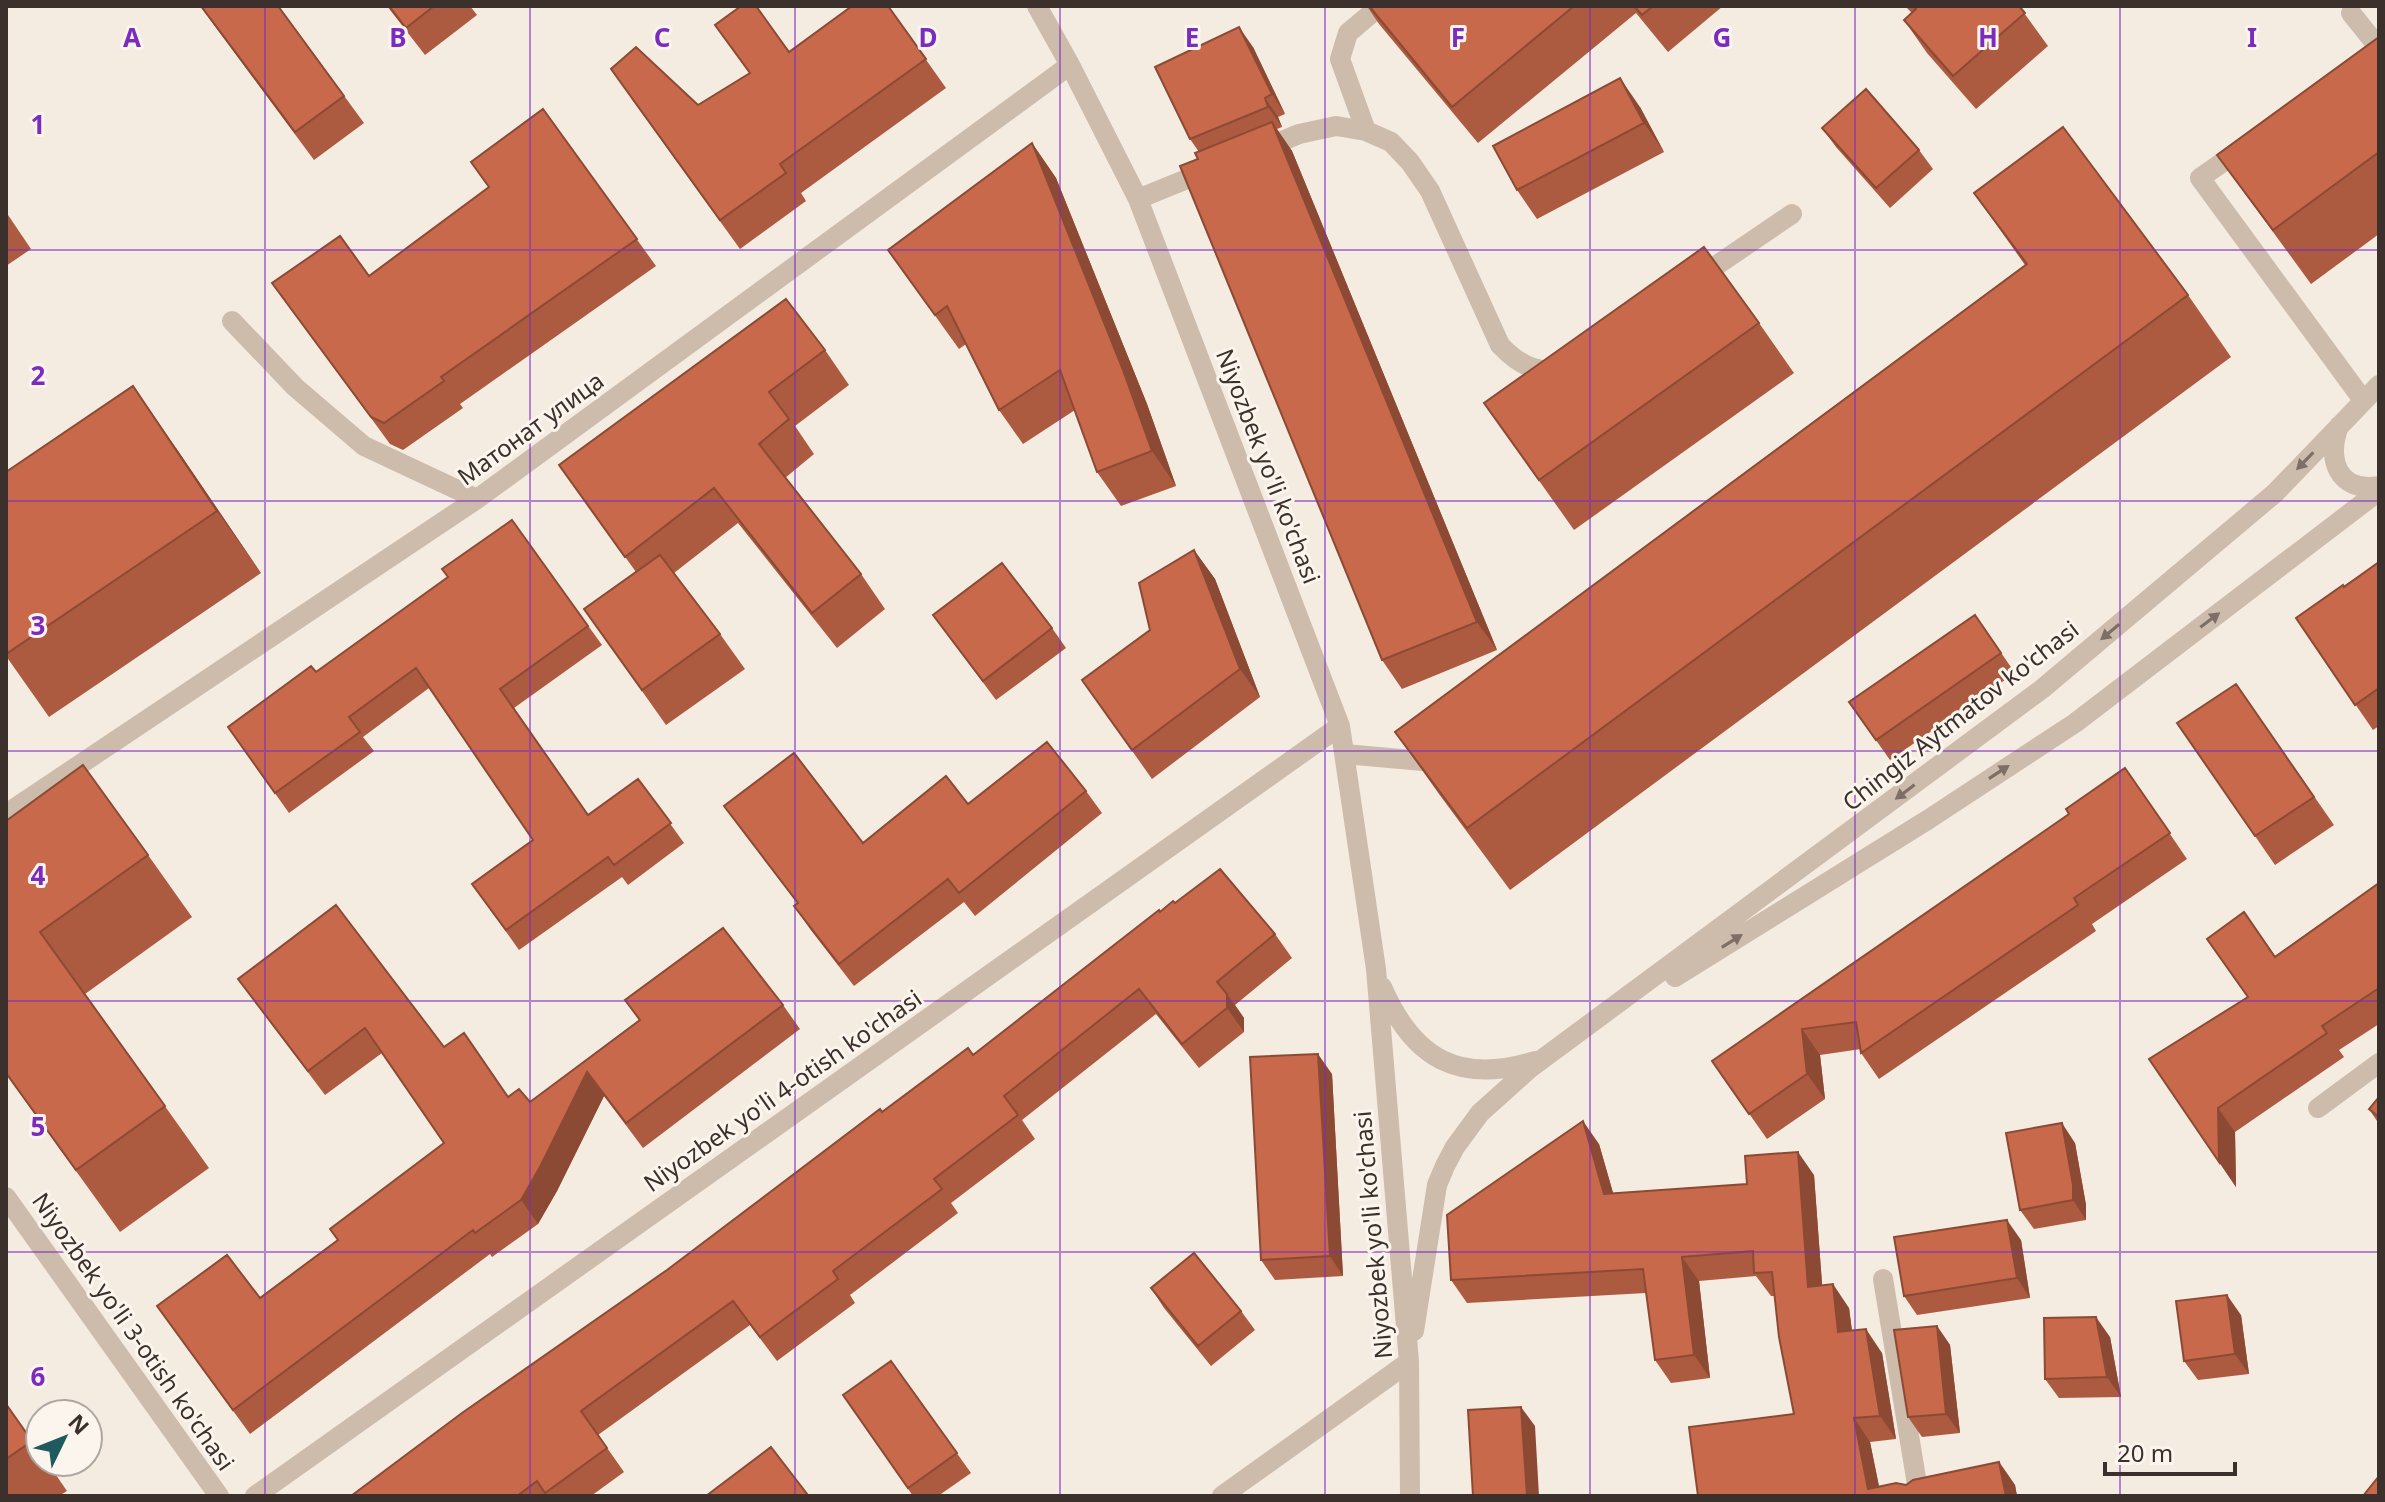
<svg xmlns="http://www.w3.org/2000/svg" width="2385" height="1502" viewBox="0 0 2385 1502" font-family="'Noto Sans',sans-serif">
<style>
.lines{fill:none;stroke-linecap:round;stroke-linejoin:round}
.minor{stroke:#cdbbac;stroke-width:20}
.wall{fill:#ac5a40}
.shaded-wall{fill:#8c4a34}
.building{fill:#c8694b;stroke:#8c4a34;stroke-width:2}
.oneway{fill:#7d6f65}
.grid{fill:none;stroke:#7b2cbf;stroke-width:2;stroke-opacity:0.55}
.labels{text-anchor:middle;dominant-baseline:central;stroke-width:6;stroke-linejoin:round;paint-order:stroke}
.street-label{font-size:24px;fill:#3b302b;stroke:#fbf5ee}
.grid-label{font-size:26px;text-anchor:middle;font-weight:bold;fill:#7b2cbf;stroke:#fbf5ee;stroke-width:6;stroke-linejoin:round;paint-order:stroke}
</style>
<rect width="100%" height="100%" fill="#f4ebe1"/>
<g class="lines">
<path class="minor" d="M1037 6 1070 65 1138 199 1340 726 1376 969 1409 1362 1410 1496
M2351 13 2379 48
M1366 131 1340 59 1348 33 1380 6
M2243 148 2200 178 2363 400
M1261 150 1299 134 1336 126 1366 131 1391 142 1410 162 1430 191 1500 345C1515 361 1535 375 1558 369
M1138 199 1209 170
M1695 280 1792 214
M232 321 295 387 364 446 477 499
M2339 426C2326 459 2338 493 2379 486
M1345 754 1434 762 1440 758
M6 814 477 499 1070 65
M1675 977 1929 819 2075 723 2379 491
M1382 987C1413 1058 1458 1085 1535 1061
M2318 1108 2379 1063
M6 1197 219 1496
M1883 1279 1919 1496
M1414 1331 1437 1185 1445 1166 1455 1147 1480 1113 1529 1069 2042 689 2275 493 2379 385
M255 1496 1340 726
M1222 1496 1409 1362"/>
</g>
<path class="wall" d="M200 6H278L364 123 314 160Z
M387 6H470L477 15 425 55Z
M888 6 946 88 801 193 806 201 740 249 631 98 698 105 789 52Z
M1367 6H1723L1668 52 1636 13 1478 143 1379 24Z
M1905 6H2019L2048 46 1976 109 1927 53 1904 20 1912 13Z
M2379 37V234L2311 284 2217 155Z
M1253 47 1285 114 1278 117 1282 127 1277 129 1292 151 1497 650 1402 689 1382 660 1198 159 1199 152 1190 139Z
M1640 107 1664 152 1537 219 1517 190Z
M543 109 656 266 460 404 463 408 403 450 390 444 272 283 369 276 489 187Z
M1822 128 1919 150 1933 169 1890 208 1836 147Z
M1032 143 1056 178 1147 404 1176 486 1121 506 1097 472 1075 410 1023 444 999 410 966 344 959 349 888 250Z
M1974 193 2188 295 2231 357 1510 890 1439 794 1395 732 2025 265Z
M6 212 31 249 6 266Z
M1759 323 1794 373 1574 530 1484 403Z
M825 350 849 385 795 426 814 454 785 478 861 574 885 609 837 648 738 523 674 573 720 634 745 669 666 725 584 609 636 572 559 465Z
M176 448 261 573 49 717 6 656V472Z
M512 520 602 645 514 708 588 815 638 779 684 843 628 885 622 877 519 950 472 884 533 840 429 688 363 737 374 751 289 813 228 727 316 672 448 577Z
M1194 550 1215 579 1260 697 1152 779 1082 680 1150 630Z
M2379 562V726L2373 730 2296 618Z
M933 615 1052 628 1066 648 996 700Z
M1975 615 2015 673 1890 760 1849 702Z
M2236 684 2334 825 2275 865 2177 723Z
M2125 768 2187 859 2092 924 2096 931 1879 1079 1861 1053V1049L1820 1055 1825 1099 1767 1139 1712 1061 2069 814Z
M1086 791 1102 813 975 916 964 902 854 986 810 929 794 906 797 903 724 806 863 843 968 804Z
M6 821 148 855 192 917 85 994 209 1168 120 1232 6 1074Z
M2379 883V1024L2339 1050 2344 1057 2235 1132 2236 1187 2149 1059 2248 997 2275 956Z
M1175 903 1275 934 1292 958 1235 1005 1244 1018V1032L1199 1068 1156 1014 1022 1120 1035 1139 951 1203 958 1213 850 1295 855 1303 777 1361 750 1325 598 1435 624 1472 591 1496H351L667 1270 882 1112 973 1055 1160 912Z
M238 979 444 1047 508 1097 530 1102 639 1020 625 1000 783 1005 800 1029 643 1148 604 1096 557 1191 538 1224 492 1257 490 1254 250 1434 174 1330 260 1298 337 1240 444 1143 382 1053 325 1095Z
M1332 1074 1343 1276 1275 1280 1261 1260Z
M2379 1097V1124L2369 1109Z
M2075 1143 2086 1205V1220L2034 1229 2020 1210Z
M1599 1144 1613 1193 1747 1184 1814 1175 1822 1285 1849 1308 1852 1331 1882 1353 1896 1439 1870 1442 1879 1487 1906 1485 1999 1462 2015 1485 2017 1496H1698L1794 1414 1775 1296H1771L1756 1276 1699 1281 1710 1378 1671 1383 1655 1360 1646 1293 1467 1303 1451 1280Z
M2021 1240 2030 1298 1917 1315 1904 1296Z
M1151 1288 1241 1311 1255 1330 1211 1366 1164 1308Z
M2241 1315 2249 1374 2198 1380 2184 1361Z
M1937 1326 1950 1345 1960 1433 1922 1437 1908 1417Z
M2110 1337 2121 1397 2059 1398 2045 1379Z
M891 1361 971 1473 938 1496H913L843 1395Z
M6 1404 40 1452V1462H47L67 1491 59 1496H6Z"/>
<path class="shaded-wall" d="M1239 27 1253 47 1285 114 1272 94Z
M1620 78 1640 107 1664 152 1644 123Z
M1265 98 1278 117 1282 127 1268 107Z
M1272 122 1292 151 1497 650 1477 622Z
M1032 143 1056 178 1147 404 1176 486 1152 451Z
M133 386 176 448 261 573 217 511Z
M1194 550 1215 579 1260 697 1240 669Z
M1227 994 1244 1018V1032L1227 1008Z
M1802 1029 1820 1055 1825 1099 1807 1074Z
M1318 1054 1332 1074 1343 1276 1330 1256Z
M587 1072 604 1096 557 1191 538 1224 521 1200Z
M2218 1108 2235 1132 2236 1187 2219 1162Z
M1583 1121 1599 1144 1620 1217 1604 1194Z
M2062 1123 2075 1143 2086 1205V1220L2073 1200Z
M1798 1152 1814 1175 1824 1310 1808 1287Z
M2007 1220 2021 1240 2030 1298 2017 1278Z
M1682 1257 1699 1281 1710 1378 1694 1355Z
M1833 1284 1849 1308 1855 1355 1838 1332Z
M2227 1295 2241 1315 2249 1374 2235 1354Z
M2096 1317 2110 1337 2121 1397 2107 1377Z
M1937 1326 1950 1345 1960 1433 1946 1414Z
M1866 1329 1882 1353 1896 1439 1880 1416Z
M1521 1407 1535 1426 1539 1496H1527Z
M1854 1418 1870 1442 1881 1496 1868 1489Z
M1999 1462 2015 1485 2017 1496H2006Z"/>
<path class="building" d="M201 6H278L344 96 295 132Z
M389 6H434L406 28Z
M741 6H756L789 52 852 6H888L926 59 780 164 786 173 720 220 611 69 636 47 698 105 750 73 715 25Z
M1369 6H1574L1452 107Z
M1634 6H1653L1642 15Z
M1913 6H2019L2025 13 1953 76 1904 20 1916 9Z
M1239 27 1272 94 1265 98 1268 107 1190 139 1155 67Z
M2379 37V152L2273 230 2217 155Z
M1620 78 1644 123 1517 190 1493 146Z
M1866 89 1919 150 1876 188 1822 128Z
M543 109 637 239 441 377 444 381 384 423 371 417 272 283 340 236 369 276 489 187 471 162Z
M1272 122 1477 622 1382 660 1180 166 1198 159 1195 153Z
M2063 127 2188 295 1467 828 1395 732 2027 264 1974 193Z
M1032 143 1123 370 1152 451 1097 472 1060 370 999 410 947 306 935 315 888 250Z
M1704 247 1759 323 1539 480 1484 403Z
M786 299 825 350 769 392 789 419 759 444 861 574 812 613 714 488 625 557 559 465Z
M133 386 217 511 6 654V472Z
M512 520 588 626 500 689 588 815 638 779 671 823 614 865 608 857 506 930 472 884 533 840 416 668 349 717 360 732 275 793 228 727 311 666 316 672 448 577 442 569Z
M1194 550 1240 669 1132 750 1082 680 1150 630 1139 583Z
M660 555 720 634 642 690 584 609Z
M2379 562V688L2355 705 2296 618 2343 585 2344 587Z
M1002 563 1052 628 983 681 933 615Z
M1975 615 2001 653 1876 740 1849 702Z
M2236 684 2314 797 2255 836 2177 723Z
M1047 742 1086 791 959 893 948 879 839 964 794 906 798 903 724 806 794 753 863 843 946 776 968 804Z
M83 765 148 855 40 932 165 1106 76 1170 6 1073V821Z
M2125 768 2170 833 2074 898 2078 905 1861 1053 1856 1022 1802 1029 1807 1074 1749 1114 1712 1061 2069 814 2066 809Z
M1220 869 1275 934 1217 982 1227 994V1008L1182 1044 1139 989 1004 1096 1018 1115 934 1179 942 1189 833 1271 838 1279 760 1337 733 1301 581 1411 607 1448 545 1493 537 1481 517 1496H351L462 1413 667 1270 880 1109 882 1112 968 1048 973 1055 1159 910 1160 912 1173 901 1175 903Z
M2379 883V988L2322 1026 2327 1033 2218 1108 2219 1162 2149 1059 2248 997 2207 939 2244 912 2275 957Z
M336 905 444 1047 464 1033 508 1097 519 1089 530 1102 640 1020 625 1000 723 928 783 1005 626 1123 587 1072 540 1167 521 1200 475 1233 473 1230 233 1410 157 1306 227 1255 260 1298 338 1240 330 1229 444 1143 365 1028 308 1071 238 979Z
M1318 1054 1330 1256 1261 1260 1250 1057Z
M2379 1097V1117L2369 1109Z
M1583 1121 1604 1194 1747 1184 1745 1156 1798 1152 1808 1287 1833 1284 1838 1332 1866 1329 1880 1416 1854 1418 1868 1489 1896 1483 1906 1485 1913 1480 1999 1462 2006 1496H1698L1689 1427 1794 1414 1779 1337 1772 1272 1754 1273 1753 1251 1682 1257 1694 1355 1655 1360 1643 1269 1451 1280 1447 1215Z
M2062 1123 2073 1185V1200L2020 1210 2006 1133Z
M2007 1220 2017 1278 1904 1296 1894 1237Z
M1194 1253 1241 1311 1198 1346 1151 1288Z
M2227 1295 2235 1354 2184 1361 2176 1301Z
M2096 1317 2107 1377 2045 1379 2044 1318Z
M1937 1326 1946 1414 1908 1417 1894 1330Z
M891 1361 957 1453 908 1488 843 1395Z
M6 1404 32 1441 6 1459Z
M1521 1407 1527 1496H1473L1468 1410Z
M771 1447 807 1494 805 1496H706Z
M2379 1476V1496H2363Z"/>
<defs><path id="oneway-solid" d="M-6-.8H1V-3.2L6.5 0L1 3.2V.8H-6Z" transform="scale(2)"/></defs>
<g class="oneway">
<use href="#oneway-solid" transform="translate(2305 461) rotate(134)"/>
<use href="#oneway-solid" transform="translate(2210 620) rotate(-37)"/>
<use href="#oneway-solid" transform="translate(2110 632) rotate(140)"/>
<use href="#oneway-solid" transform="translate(1999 772) rotate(-33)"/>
<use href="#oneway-solid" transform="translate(1905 792) rotate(143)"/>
<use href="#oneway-solid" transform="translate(1732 941) rotate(-32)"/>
</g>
<path class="grid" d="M265 6V1496M530 6V1496M795 6V1496M1060 6V1496M1325 6V1496M1590 6V1496M1855 6V1496M2120 6V1496M6 250H2379M6 501H2379M6 751H2379M6 1001H2379M6 1252H2379"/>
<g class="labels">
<g class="street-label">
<text transform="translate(530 428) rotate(-36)">Матонат улица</text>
<text transform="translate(1269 466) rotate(69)">Niyozbek yo'li ko'chasi</text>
<text transform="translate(1960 715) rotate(-38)">Chingiz Aytmatov ko'chasi</text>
<text transform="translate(782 1090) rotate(-35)">Niyozbek yo'li 4-otish ko'chasi</text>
<text transform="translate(1372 1235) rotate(-95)">Niyozbek yo'li ko'chasi</text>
<text transform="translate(134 1331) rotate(55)">Niyozbek yo'li 3-otish ko'chasi</text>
</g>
</g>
<g class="grid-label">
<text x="132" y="47">A</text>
<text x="398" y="47">B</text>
<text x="662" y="47">C</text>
<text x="928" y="47">D</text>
<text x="1192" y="47">E</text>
<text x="1458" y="47">F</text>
<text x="1722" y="47">G</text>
<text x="1988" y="47">H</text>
<text x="2252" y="47">I</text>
<text x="38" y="134">1</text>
<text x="38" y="385">2</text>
<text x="38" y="635">3</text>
<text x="38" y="885">4</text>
<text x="38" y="1136">5</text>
<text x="38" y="1386">6</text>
</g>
<rect width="2385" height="1502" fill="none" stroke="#3b302b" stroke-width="16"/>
<g transform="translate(64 1438) rotate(47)"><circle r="38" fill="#fbf5ee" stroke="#aea6a0" stroke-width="2"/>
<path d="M0-6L14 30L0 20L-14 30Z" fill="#1f5a5e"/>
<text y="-12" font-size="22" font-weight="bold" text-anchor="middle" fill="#3b302b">N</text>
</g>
<path d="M2105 1462v12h130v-12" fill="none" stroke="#3b302b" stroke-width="4"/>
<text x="2117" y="1462" font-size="24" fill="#3b302b" stroke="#fbf5ee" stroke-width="6" paint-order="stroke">20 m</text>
</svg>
